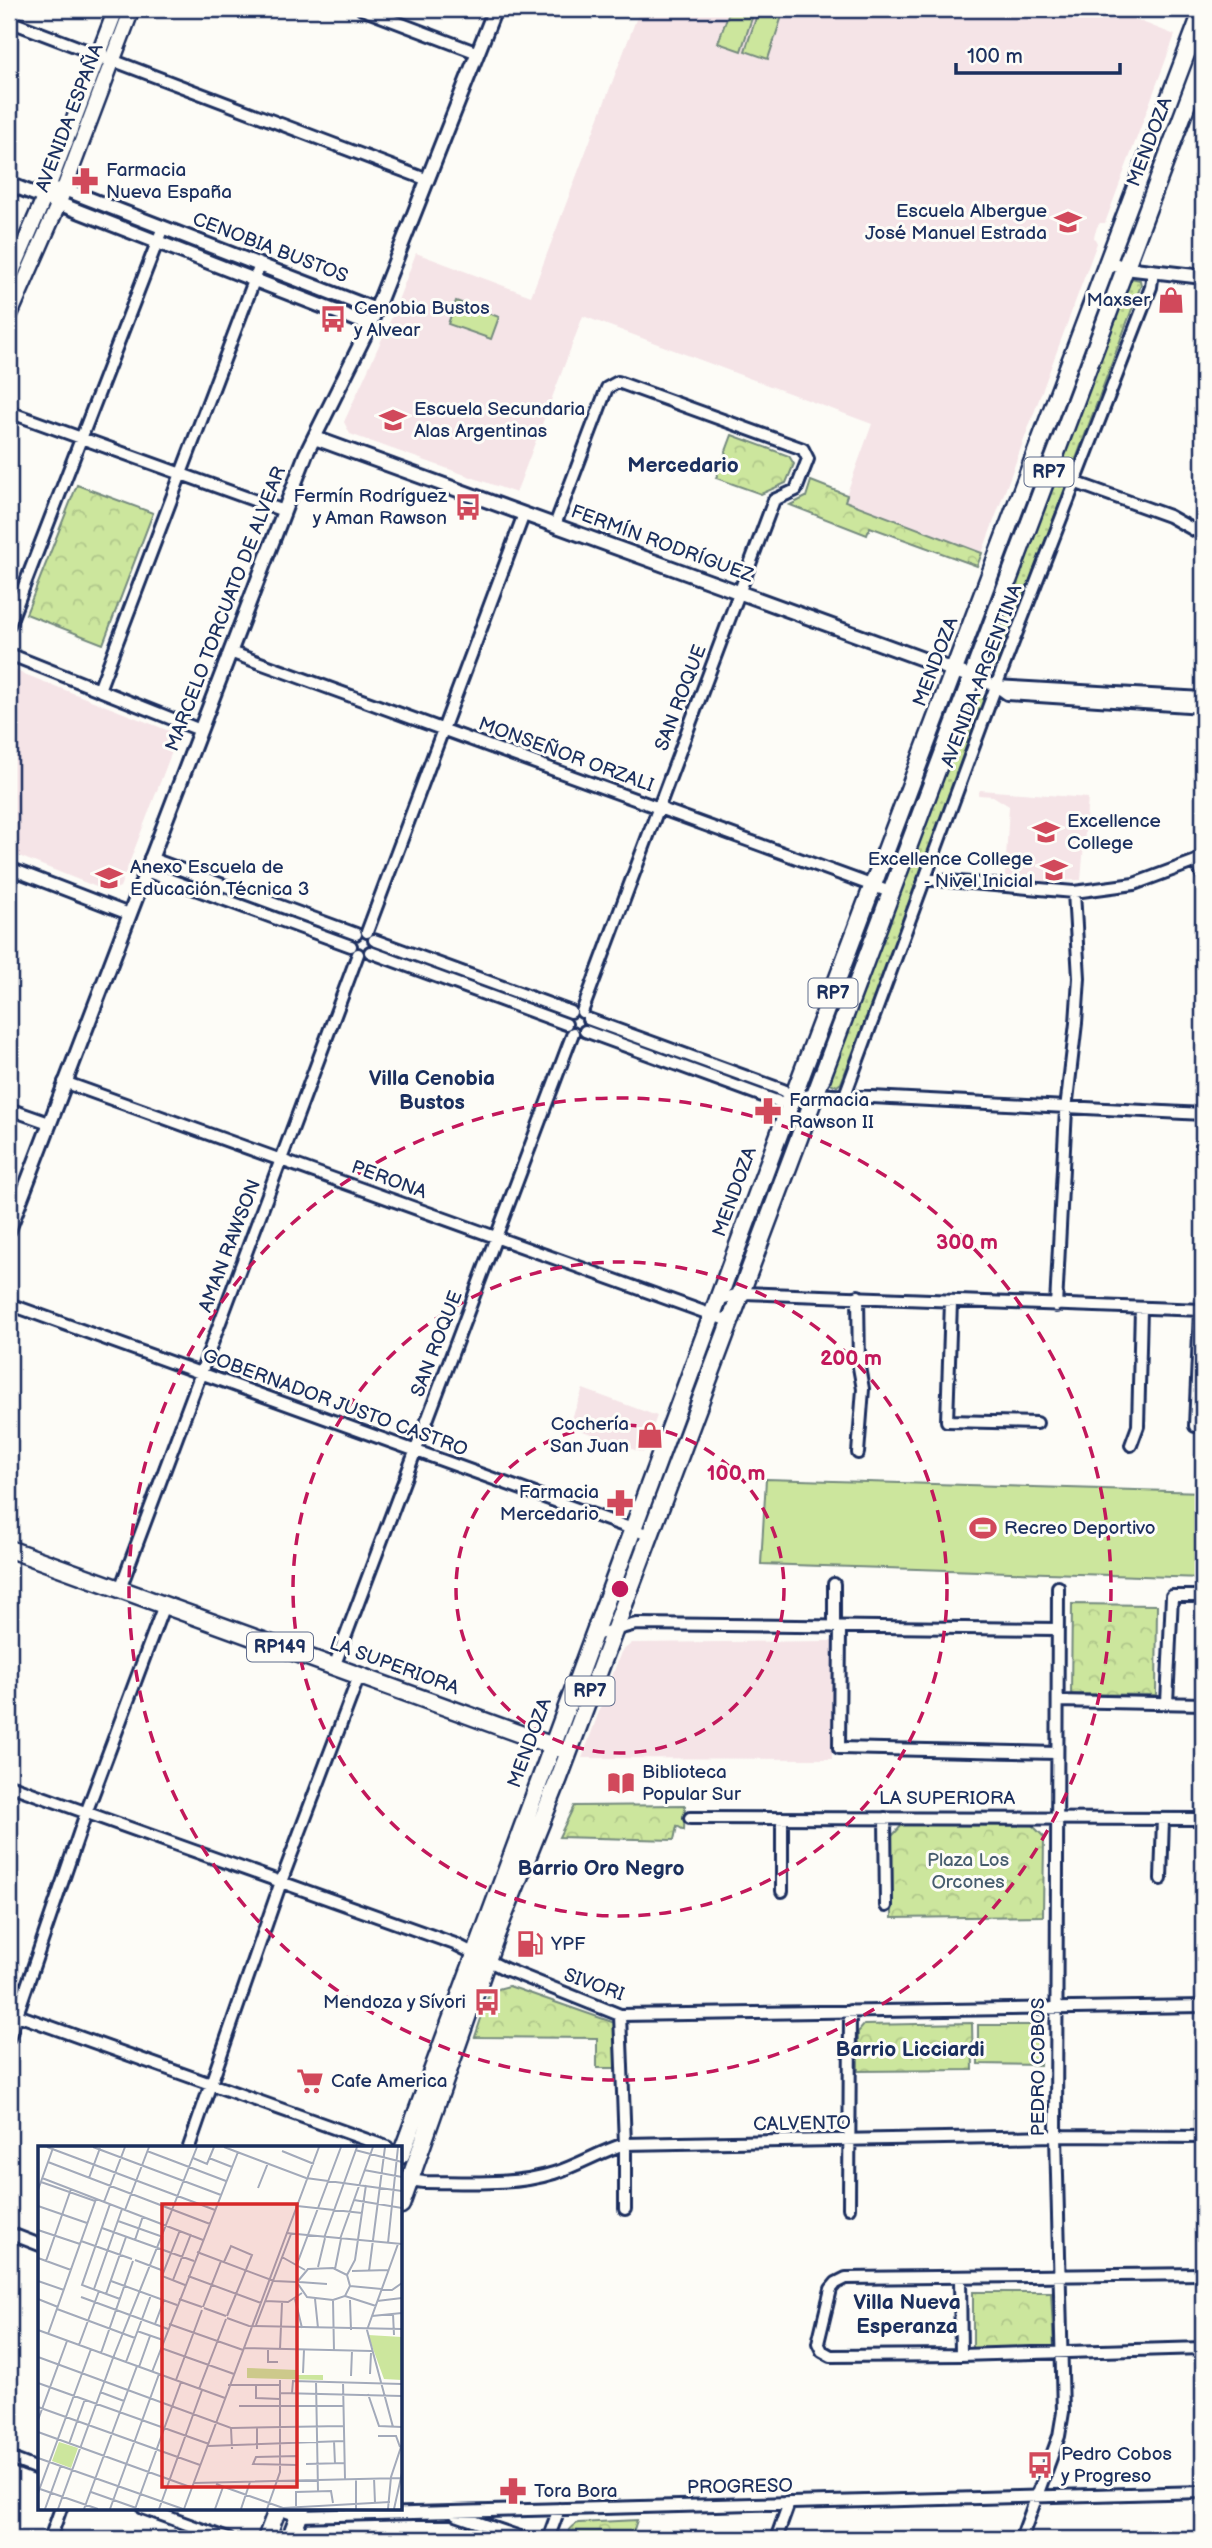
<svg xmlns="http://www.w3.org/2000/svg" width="1212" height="2548" viewBox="0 0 1212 2548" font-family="'Balsamiq Sans',sans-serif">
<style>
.built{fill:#f5e4e7}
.grass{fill:url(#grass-dots);stroke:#748a7e;stroke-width:2}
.forest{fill:url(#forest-crowns);stroke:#748a7e;stroke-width:2}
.pitch{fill:#cce69d;stroke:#748a7e;stroke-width:2}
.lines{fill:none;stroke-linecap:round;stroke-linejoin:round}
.minor-casing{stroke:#1b2f5e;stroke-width:16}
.tertiary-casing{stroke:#1b2f5e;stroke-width:18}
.secondary-casing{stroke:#1b2f5e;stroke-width:19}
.primary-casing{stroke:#1b2f5e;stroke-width:21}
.minor{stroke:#fdfcf7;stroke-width:10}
.tertiary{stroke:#fdfcf7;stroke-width:12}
.secondary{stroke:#fdfcf7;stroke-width:14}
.primary{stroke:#fdfcf7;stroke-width:16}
.ring{fill:none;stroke:#c2185b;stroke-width:3.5;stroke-dasharray:12 9}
.labels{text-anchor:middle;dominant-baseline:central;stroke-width:6;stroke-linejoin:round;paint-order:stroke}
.shield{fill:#fdfcf7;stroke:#5f6c8c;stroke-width:2}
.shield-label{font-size:18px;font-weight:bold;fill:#1b2f5e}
.street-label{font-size:19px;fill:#1b2f5e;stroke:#fdfcf7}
.poi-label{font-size:19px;fill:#1b2f5e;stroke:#fdfcf7;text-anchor:start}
.park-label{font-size:19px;fill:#475d6e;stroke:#fdfcf7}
.neighbourhood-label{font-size:21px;font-weight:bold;fill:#1b2f5e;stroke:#fdfcf7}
.inset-road{fill:none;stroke:#a3aaba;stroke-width:2}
.view{fill:#d62828;fill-opacity:0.15;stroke:#d62828;stroke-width:3.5}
.inset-edge{fill:none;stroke:#1b2f5e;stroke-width:3.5}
.centre{fill:#c2185b;stroke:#fdfcf7;stroke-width:3.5}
.ring-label{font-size:21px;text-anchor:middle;font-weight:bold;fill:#c2185b;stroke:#fdfcf7;stroke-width:6;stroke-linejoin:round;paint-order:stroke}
</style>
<defs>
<pattern id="grass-dots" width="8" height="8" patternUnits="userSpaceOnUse" patternTransform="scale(1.75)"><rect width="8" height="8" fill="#cce69d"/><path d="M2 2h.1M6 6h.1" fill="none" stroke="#afc68a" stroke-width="1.8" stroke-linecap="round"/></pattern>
<pattern id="forest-crowns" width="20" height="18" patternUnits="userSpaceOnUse" patternTransform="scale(1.75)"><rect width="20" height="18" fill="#cce69d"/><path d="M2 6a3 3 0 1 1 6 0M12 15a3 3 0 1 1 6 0" fill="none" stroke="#afc68a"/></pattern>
</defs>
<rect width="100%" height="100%" fill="#fdfcf7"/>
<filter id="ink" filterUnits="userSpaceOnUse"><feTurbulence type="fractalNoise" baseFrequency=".0143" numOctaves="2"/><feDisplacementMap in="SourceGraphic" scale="14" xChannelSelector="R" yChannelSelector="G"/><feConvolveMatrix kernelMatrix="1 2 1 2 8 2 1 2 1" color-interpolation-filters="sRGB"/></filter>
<g filter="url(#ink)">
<path class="built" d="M640 9H1115L1114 11 1175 35 1105 223H1100L1097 227 1094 237 1097 243 982 553 844 501 872 424 583 316 516 493 350 434 344 422 391 319 416 253 531 296Z
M9 668 172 732 176 741 120 887 109 892 9 852Z
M980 790 1088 798 1081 880 1047 881 1005 877 1009 806 993 796 978 795Z
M583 1389 657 1416 643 1453 569 1426Z
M832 1641V1759L582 1758 621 1652 632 1643Z"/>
<path class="grass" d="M1131 278 1140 280 1141 285 999 665 996 667 989 665 987 661 1127 280Z
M977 694 986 697 988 703 841 1083 837 1086 830 1083 829 1079 973 698Z
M164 868 347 935V937L345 939 163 872Z"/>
<path class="forest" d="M732 435 789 456 794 464 786 483 761 494 716 478Z
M811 481 847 495 845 501 982 553 977 566 870 527 867 535 790 505 806 497Z
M77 485 153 513 103 644 26 614Z
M1072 1604 1157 1605 1156 1695 1071 1694Z
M685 1805 684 1830 677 1826 674 1840 559 1837 574 1806Z
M903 1824H1031L1044 1837 1043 1916 892 1918V1836Z
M509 1986 615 2023V2068H597V2038L475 2037 490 1991Z
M972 2023 973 2070 858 2071V2032L864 2025Z
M973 2292H1051L1054 2349 973 2350Z
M637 2520 631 2539H569C567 2531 571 2527 578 2523Z"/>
<path class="pitch" d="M730 9H755L741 51 718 43Z
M759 9 782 16 768 59 745 51Z
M456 301 499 317 491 339 448 324Z
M766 1479 1203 1492V1578L761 1564Z
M978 2025H1030L1040 2031V2065L978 2064Z"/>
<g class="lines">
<defs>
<path id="minor" d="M362 9 478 53
M9 21 428 180
M9 412 284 511
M1074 482 1169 516 1203 535
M555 525 607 388 618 382 803 449 808 459 796 490 774 500 582 1012
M9 625 163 227
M230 652 890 892
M9 654 200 730
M972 677 996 686 1007 694 1203 707
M996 686 1203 698
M99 690 260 265
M150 858 356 934
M1196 861 1203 876
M9 868 129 914
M146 871 351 946
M924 879 1074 892 1134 884 1196 861 1203 855
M9 885 14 870
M367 932 524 514
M374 940 571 1012
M370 952 566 1024
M588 1019 783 1090 792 1100
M585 1031 779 1102 814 1094 1203 1114
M64 1082 729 1321
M845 1095 996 686 1151 287 1153 271
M9 1109 49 1123
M858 1296 859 1367 863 1389 858 1453
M717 1300 743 1293 1203 1310
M951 1302 947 1421 1037 1423
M9 1304 649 1535
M1056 1306 1066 1109 1076 1023 1079 978 1074 892
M1195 1426 1200 1310
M1131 1445 1138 1426 1141 1308
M834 1584V1627
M120 1589 358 954
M840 1627 839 1748 1057 1753
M591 1636 636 1624 1057 1629
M334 1667 573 1033
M1058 1701 1203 1704
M1167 1703 1172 1596H1203
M9 1785 455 1944 505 1969 620 2015 1203 2006
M690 1818 1203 1819
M885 1818 886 1906
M1161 1879 1163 1819
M782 1891V1818
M9 2012 387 2147
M620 2015 625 2144V2209
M9 2038 86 1813 164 1605
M189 2147 281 1882 359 1676
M409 2180 424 2182C466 2182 513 2186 554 2173 579 2165 601 2151 625 2144L1056 2136 1203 2137
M849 2208 850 2011
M9 2233 40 2245
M1203 2274 846 2278 836 2283 831 2289 818 2343 822 2351 831 2356 961 2355 1203 2348
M960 2278 961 2355
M9 2458 40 2470
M143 2508 228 2539
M278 2509 299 2516 1203 2492
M456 2515 526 2539
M50 2539 61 2508
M548 2539 559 2509
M776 2539 789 2503
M1021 2539 1059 2436 1063 2412 1056 2136 1058 1587"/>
<path id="tertiary" d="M9 184 370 325
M38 191 64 189 376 310
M1109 262 1125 268 1203 277
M315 438 972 677
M9 1230 306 454 370 325 495 9"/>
<path id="secondary" d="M9 279 44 198 116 9
M9 317 58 205 132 9"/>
<path id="primary" d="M9 1549 559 1748
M401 2155 784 1121 1203 9
M401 2205 496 1935 559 1778 1203 61
M266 2539 278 2508
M290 2539 302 2508"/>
</defs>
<use href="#minor" class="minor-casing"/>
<use href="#tertiary" class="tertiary-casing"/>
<use href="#secondary" class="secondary-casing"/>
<use href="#primary" class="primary-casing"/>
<use href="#minor" class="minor"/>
<use href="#tertiary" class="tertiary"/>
<use href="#secondary" class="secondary"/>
<use href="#primary" class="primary"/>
</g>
</g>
<g class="ring">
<circle cx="620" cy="1589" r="164"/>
<circle cx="620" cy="1589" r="327"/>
<circle cx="620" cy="1589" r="491"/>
</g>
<defs>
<symbol id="pharmacy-bare" viewBox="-9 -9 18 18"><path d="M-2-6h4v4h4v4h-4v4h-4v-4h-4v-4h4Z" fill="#d1495b" stroke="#fdfcf7" stroke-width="2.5" paint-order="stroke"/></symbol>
<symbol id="school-bare" viewBox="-9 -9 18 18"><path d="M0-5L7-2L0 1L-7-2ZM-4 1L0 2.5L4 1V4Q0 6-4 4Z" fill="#d1495b" stroke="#fdfcf7" stroke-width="2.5" paint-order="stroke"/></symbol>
<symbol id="shop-bare" viewBox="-9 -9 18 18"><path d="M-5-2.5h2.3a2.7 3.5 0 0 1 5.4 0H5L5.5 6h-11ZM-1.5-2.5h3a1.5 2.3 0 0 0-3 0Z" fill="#d1495b" stroke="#fdfcf7" stroke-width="2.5" paint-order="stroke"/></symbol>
<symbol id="bus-bare" viewBox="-9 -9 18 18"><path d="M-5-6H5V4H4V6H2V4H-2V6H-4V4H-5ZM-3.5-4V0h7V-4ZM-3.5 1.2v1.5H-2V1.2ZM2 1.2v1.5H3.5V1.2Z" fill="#d1495b" stroke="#fdfcf7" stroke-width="2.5" paint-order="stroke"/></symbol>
<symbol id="stadium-bare" viewBox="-9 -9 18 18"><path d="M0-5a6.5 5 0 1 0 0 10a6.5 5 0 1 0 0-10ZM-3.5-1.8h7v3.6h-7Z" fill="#d1495b" stroke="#fdfcf7" stroke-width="2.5" paint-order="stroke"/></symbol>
<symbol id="library-bare" viewBox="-9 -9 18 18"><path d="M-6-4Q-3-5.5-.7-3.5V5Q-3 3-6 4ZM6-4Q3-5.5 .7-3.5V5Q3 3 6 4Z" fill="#d1495b" stroke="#fdfcf7" stroke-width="2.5" paint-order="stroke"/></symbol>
<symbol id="fuel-bare" viewBox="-9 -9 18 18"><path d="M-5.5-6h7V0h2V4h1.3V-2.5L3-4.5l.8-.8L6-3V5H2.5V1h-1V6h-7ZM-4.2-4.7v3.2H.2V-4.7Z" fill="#d1495b" stroke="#fdfcf7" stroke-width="2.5" paint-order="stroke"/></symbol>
<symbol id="supermarket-bare" viewBox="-9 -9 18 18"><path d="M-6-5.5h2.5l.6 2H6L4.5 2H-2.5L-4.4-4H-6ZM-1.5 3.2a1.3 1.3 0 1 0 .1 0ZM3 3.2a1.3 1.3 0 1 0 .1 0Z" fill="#d1495b" stroke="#fdfcf7" stroke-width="2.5" paint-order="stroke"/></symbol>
</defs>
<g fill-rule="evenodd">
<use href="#pharmacy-bare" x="66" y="162" width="38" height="38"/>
<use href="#school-bare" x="1049" y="203" width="38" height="38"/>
<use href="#shop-bare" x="1152" y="281" width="38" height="38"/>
<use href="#bus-bare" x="314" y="300" width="38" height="38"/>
<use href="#school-bare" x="374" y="401" width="38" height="38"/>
<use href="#bus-bare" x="449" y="488" width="38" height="38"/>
<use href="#school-bare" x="1027" y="813" width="38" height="38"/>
<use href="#school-bare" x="1035" y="851" width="38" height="38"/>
<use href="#school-bare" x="90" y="859" width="38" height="38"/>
<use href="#pharmacy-bare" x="749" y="1092" width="38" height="38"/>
<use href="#shop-bare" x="631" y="1416" width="38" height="38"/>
<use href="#pharmacy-bare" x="601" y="1484" width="38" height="38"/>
<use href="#stadium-bare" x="964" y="1509" width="38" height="38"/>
<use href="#library-bare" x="602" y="1764" width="38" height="38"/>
<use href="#fuel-bare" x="511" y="1925" width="38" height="38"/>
<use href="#bus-bare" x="468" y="1983" width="38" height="38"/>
<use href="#supermarket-bare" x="291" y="2062" width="38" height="38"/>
<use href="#bus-bare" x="1021" y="2446" width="38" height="38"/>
<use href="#pharmacy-bare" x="494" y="2472" width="38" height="38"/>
</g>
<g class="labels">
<g class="shield">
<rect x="1024.5" y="457.5" width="49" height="29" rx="5"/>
<rect x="808.5" y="978.5" width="49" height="29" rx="5"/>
<rect x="247" y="1632.5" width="66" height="29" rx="5"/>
<rect x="565.5" y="1676.5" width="49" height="29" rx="5"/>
</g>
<g class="shield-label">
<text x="1049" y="472">RP7</text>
<text x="833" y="993">RP7</text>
<text x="280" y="1647">RP149</text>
<text x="590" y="1691">RP7</text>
</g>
<g class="street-label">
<text transform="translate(70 118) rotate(-69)">AVENIDA ESPAÑA</text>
<text transform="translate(1150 142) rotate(-69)">MENDOZA</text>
<text transform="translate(270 248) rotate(21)">CENOBIA BUSTOS</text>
<text transform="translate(662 544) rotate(20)">FERMÍN RODRÍGUEZ</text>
<text transform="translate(226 609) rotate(-69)">MARCELO TORCUATO DE ALVEAR</text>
<text transform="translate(936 662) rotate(-69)">MENDOZA</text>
<text transform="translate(982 676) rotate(-69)">AVENIDA ARGENTINA</text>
<text transform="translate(681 698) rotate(-69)">SAN ROQUE</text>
<text transform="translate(566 755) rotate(20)">MONSEÑOR ORZALI</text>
<text transform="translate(389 1180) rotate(20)">PERONA</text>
<text transform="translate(735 1192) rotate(-70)">MENDOZA</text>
<text transform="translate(230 1246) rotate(-69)">AMAN RAWSON</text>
<text transform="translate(437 1344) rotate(-69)">SAN ROQUE</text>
<text transform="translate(335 1403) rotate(20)">GOBERNADOR JUSTO CASTRO</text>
<text transform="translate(394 1666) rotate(20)">LA SUPERIORA</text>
<text transform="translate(530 1743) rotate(-70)">MENDOZA</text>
<text x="947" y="1798">LA SUPERIORA</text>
<text transform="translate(594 1985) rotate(20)">SIVORI</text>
<text transform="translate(1038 2067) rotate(-90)">PEDRO COBOS</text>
<text transform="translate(802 2124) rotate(-1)">CALVENTO</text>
<text transform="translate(740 2487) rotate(-1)">PROGRESO</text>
</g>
<g class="poi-label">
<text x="106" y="170">Farmacia<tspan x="106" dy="22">Nueva España</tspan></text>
<text x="1047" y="211" text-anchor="end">Escuela Albergue<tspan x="1047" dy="22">José Manuel Estrada</tspan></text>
<text x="1150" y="300" text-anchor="end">Maxser</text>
<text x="354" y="308">Cenobia Bustos<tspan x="354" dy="22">y Alvear</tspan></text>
<text x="414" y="409">Escuela Secundaria<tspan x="414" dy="22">Alas Argentinas</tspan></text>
<text x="447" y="496" text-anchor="end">Fermín Rodríguez<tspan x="447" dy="22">y Aman Rawson</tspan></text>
<text x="1067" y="821">Excellence<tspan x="1067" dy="22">College</tspan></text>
<text x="1033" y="859" text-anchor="end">Excellence College<tspan x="1033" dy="22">- Nivel Inicial</tspan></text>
<text x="130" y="867">Anexo Escuela de<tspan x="130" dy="22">Educación Técnica 3</tspan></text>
<text x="789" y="1100">Farmacia<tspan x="789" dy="22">Rawson II</tspan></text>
<text x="629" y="1424" text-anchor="end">Cochería<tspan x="629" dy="22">San Juan</tspan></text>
<text x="599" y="1492" text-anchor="end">Farmacia<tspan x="599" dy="22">Mercedario</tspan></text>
<text x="1004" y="1528">Recreo Deportivo</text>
<text x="642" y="1772">Biblioteca<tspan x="642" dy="22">Popular Sur</tspan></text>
<text x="551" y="1944">YPF</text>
<text x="466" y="2002" text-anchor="end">Mendoza y Sívori</text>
<text x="331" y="2081">Cafe America</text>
<text x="1061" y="2454">Pedro Cobos<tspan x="1061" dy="22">y Progreso</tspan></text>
<text x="534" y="2491">Tora Bora</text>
</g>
<g class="park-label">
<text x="968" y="1860">Plaza Los<tspan x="968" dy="22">Orcones</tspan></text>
</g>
<g class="neighbourhood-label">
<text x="683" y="465">Mercedario</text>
<text x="432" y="1078">Villa Cenobia<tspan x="432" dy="24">Bustos</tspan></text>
<text x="601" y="1868">Barrio Oro Negro</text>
<text x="910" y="2049">Barrio Licciardi</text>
<text x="907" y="2302">Villa Nueva<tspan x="907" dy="24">Esperanza</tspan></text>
</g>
</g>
<g transform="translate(38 2146)">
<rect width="364" height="364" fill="#fdfcf7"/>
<path d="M330 189 364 191V234L346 233ZM21 296 40 302 33 322 14 315Z" fill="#cce69d"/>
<path d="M209 222 260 224V229H285V234L209 232Z" fill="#cce69d"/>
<path class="inset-road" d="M9 1 177 64M55 1 183 49M186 1 268 32 364 45M317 4 364 16M109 5 188 35M244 5 276 18M155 12 169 18 176 1M171 12 194 21M10 16 172 78M326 24 364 31M4 32 165 94M51 32 62 2M3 36 57 55M220 42 230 17M0 44 15 2M316 54 364 62M66 56 87 1M72 58 44 139 82 153M0 60 49 77M259 60 324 67M87 64 111 1M80 75 125 91M64 82 156 115M0 84 42 98M142 84 124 130 147 139M248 87 364 98M286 92 319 1M302 93 335 1M97 94 105 70M43 95 94 113M350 97 360 1M159 106 236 135 258 136M244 111 267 124M0 112 33 124M97 114 126 125M8 115 33 43M186 116 193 100 214 109 189 170M259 118 303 1M280 121 287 92M297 123 303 93M314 125 351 124M331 125 347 1M309 129 317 114 328 39M150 130 223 157M135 134 153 88M0 135 26 144M73 135 139 159M261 136 289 138M260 138 269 151 295 154 307 150 312 140 309 129 295 122 270 123 260 135M312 140 354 144 364 137M56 143 84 63M68 148 88 91M307 150 338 160M43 151 130 183M0 153 20 161M141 153 164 161M257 153 264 182M277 153 280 182M295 154 296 205M312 154 313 184M227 155 250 156 264 147M339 155 364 152M165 161 183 115M166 162 188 170M19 163 97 192M355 168 356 189M334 170 364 167M189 172 211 180 364 183M117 178 126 154M131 178 205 204M218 179 253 88M0 184 187 252M99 185 125 194M10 188 58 53M41 199 61 145M123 202 196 228M206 202 334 205M230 202V216H240M242 203 244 157M63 207 95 115M0 211 193 282 305 280M75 212 159 1M88 216 113 149M101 221 112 190M114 226 200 6M265 227 266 204M332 228 333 207M313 230 314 205M138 234 164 164M278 235 280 345M305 236 307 333M0 237 171 298M190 239H242M218 239V252L242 253M161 243 188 173M62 246 86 255M242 247 364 250M254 247 255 235 364 238M330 248 341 280 364 281M201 260H305M0 261 162 319M0 274 29 195M355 281 329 184 360 98M193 282 194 303M0 286 155 342M340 290H358L362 301M296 295 297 318M31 298 47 253M170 300 306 295M219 303V281M259 310V319L215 318 218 311ZM0 312 145 363M268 318 307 317M336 332 337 357M318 333V363M155 337 363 332M178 338 245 362 352 356M2 343 60 363M53 346 101 363M0 347 53 203M258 360V346L293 345 295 357M7 363 23 319M20 363 75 212M46 363 99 220M72 363 121 228M97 363 143 236M121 363 164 244M146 363 281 1M177 363 185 341M203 363 212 336M229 363 242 326V234M350 363 353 331 364 298M356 363 364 327"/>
<path class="view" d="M124 58H259V341H124Z"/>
<rect width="364" height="364" class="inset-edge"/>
</g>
<circle cx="620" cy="1589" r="10" class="centre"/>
<g class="ring-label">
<text x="967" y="1249">300 m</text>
<text x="851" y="1365">200 m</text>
<text x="736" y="1480">100 m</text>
</g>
<rect width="1212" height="2548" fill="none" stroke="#fdfcf7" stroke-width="35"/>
<rect x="18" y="18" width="1177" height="2513" fill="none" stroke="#1b2f5e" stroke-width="2.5" filter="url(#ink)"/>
<path d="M956 63v10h164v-10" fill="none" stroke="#1b2f5e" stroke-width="3.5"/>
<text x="967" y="63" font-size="21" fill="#1b2f5e" stroke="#fdfcf7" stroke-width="5" paint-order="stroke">100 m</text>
</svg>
